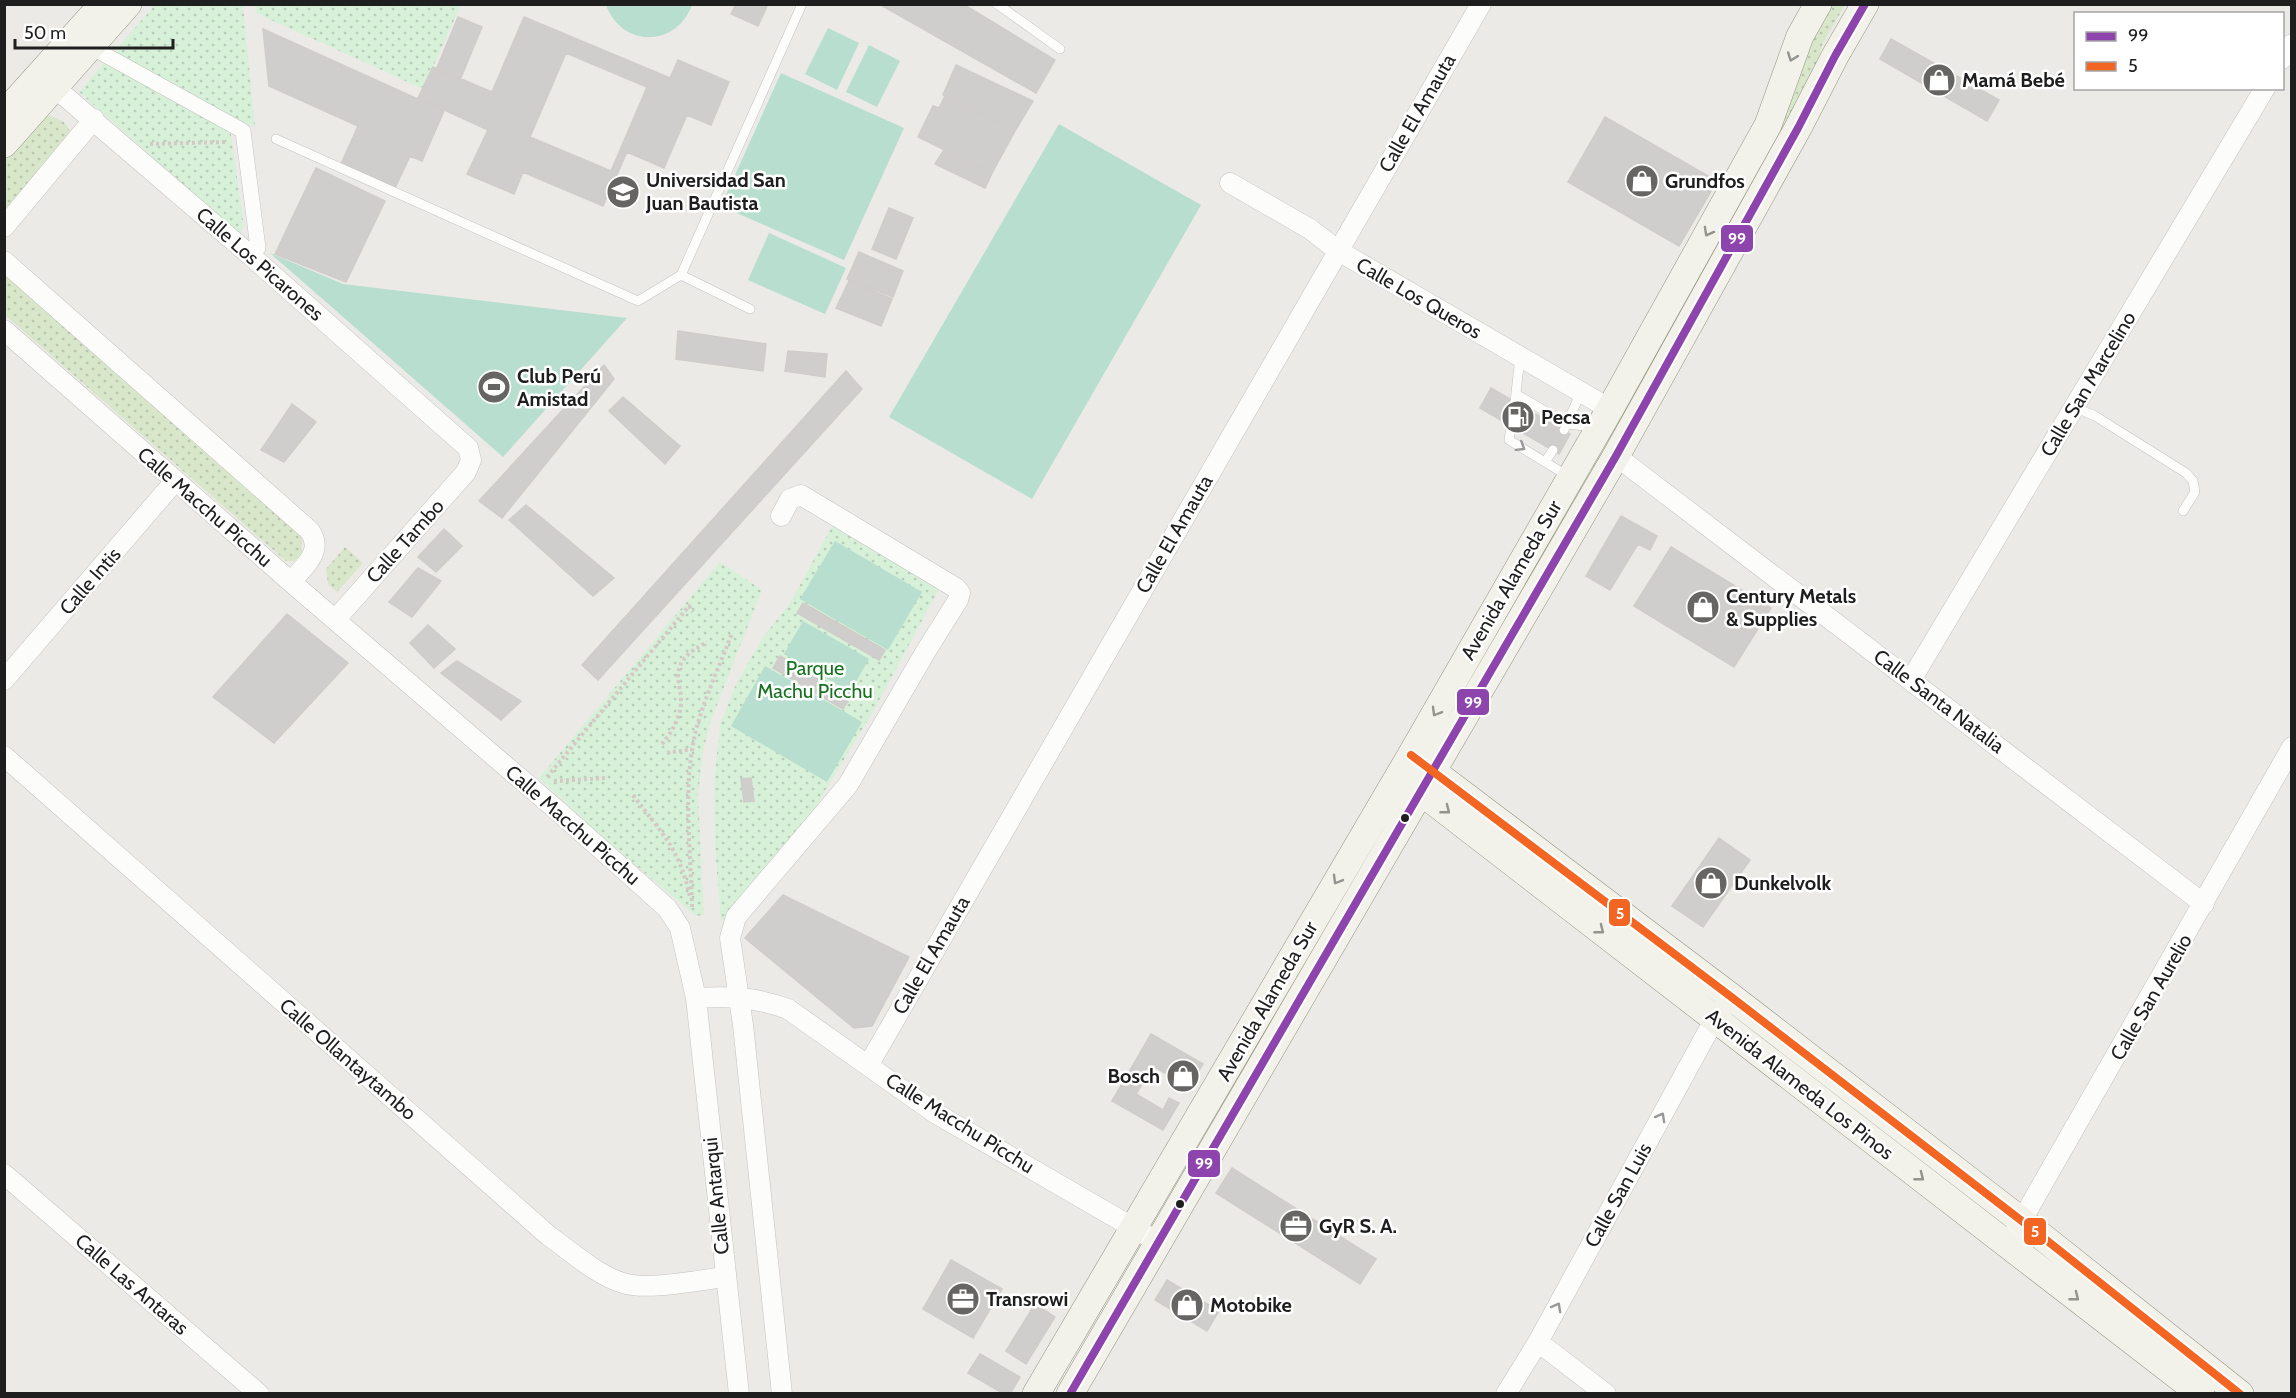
<svg xmlns="http://www.w3.org/2000/svg" width="2296" height="1398" viewBox="0 0 2296 1398" font-family="Cabin,sans-serif">
<style>
.grass{fill:url(#grass-dots)}
.park{fill:url(#park-dots)}
.pitch{fill:#b7dece}
.building{fill:#d0cecc;stroke:#cfccc9;stroke-width:1.5;fill-rule:evenodd}
.lines{fill:none;stroke-linecap:round;stroke-linejoin:round}
.service-casing{stroke:#c3c2c1;stroke-width:10}
.pedestrian-casing{stroke:#c3c2c1;stroke-width:16}
.minor-casing{stroke:#c3c2c1;stroke-width:21}
.secondary-casing{stroke:#929481;stroke-width:28}
.path{stroke:#d5c9c7;stroke-width:4;stroke-dasharray:3 3;stroke-linecap:butt}
.service{stroke:#fcfcfb;stroke-width:9}
.pedestrian{stroke:#fcfcfb;stroke-width:15}
.minor{stroke:#fcfcfb;stroke-width:20}
.secondary{stroke:#f2f2eb;stroke-width:27}
.bus-1-casing{stroke:#fff;stroke-width:12}
.bus-2-casing{stroke:#fff;stroke-width:12}
.bus-1{stroke:#8e44ad;stroke-width:8}
.bus-2{stroke:#f26522;stroke-width:8}
.oneway{stroke:#93938f}
.oneway2{stroke:#989898}
.bus-dot{fill:#1e1e1e;stroke:#fff;stroke-width:2}
.labels{text-anchor:middle;dominant-baseline:central;stroke-width:5;stroke-linejoin:round;paint-order:stroke}
.poi-label{font-size:20px;font-weight:bold;fill:#1e1e1e;stroke:#fff;text-anchor:start}
.street-label{font-size:20px;fill:#1e1e1e;stroke:#fff}
.park-label{font-size:20px;fill:#17711f;stroke:#fff}
.line-badge{stroke:#fff;stroke-width:2}
.badge-label{font-size:16px;text-anchor:middle;font-weight:bold;fill:#fff}
</style>
<defs>
<pattern id="grass-dots" width="8" height="8" patternUnits="userSpaceOnUse" patternTransform="scale(1.5)"><rect width="8" height="8" fill="#d8e6c9"/><path d="M2 2h.1M6 6h.1" fill="none" stroke="#b9c5ac" stroke-width="1.8" stroke-linecap="round"/></pattern>
<pattern id="park-dots" width="8" height="8" patternUnits="userSpaceOnUse" patternTransform="scale(1.5)"><rect width="8" height="8" fill="#d7f0d8"/><path d="M2 2h.1M6 6h.1" fill="none" stroke="#b8cdb9" stroke-width="1.8" stroke-linecap="round"/></pattern>
</defs>
<rect width="100%" height="100%" fill="#eceae7"/>
<path class="grass" d="M1831 5H1845L1823 43 1794 132 1439 743 1430 738 1773 145 1810 39Z
M48 116C59 118 68 122 70 134L5 210V158L36 122Z
M5 272 302 534V555L294 561H286L5 315Z
M345 547 363 563 337 592 328 584 326 569Z"/>
<path class="park" d="M155 5H243L255 127 228 115 244 226 241 232H237L79 92Z
M255 5H461L423 89 256 13Z
M832 526 939 589 874 710 805 824 735 911 721 922 715 847 714 782 720 725 736 684 763 637 789 605Z
M720 562 762 590 710 723 703 752 698 796 704 915 696 916 608 842 539 778Z"/>
<path class="pitch" d="M606 5V4L692 5C676 48 622 48 606 5Z
M828 28 859 43 837 90 805 74Z
M869 45 900 61 877 107 846 92Z
M781 73 904 128 844 260 721 206Z
M1059 124 1201 205 1032 499 889 417Z
M769 233 846 268 825 314 748 280Z
M270 253 343 284 627 318 503 457Z
M835 541 922 592 888 650 800 599Z
M803 621 869 659 850 692 784 654Z
M765 666 862 722 827 782 731 726Z"/>
<path class="building" d="M736 4H768L758 26 731 14Z
M879 4H963L1055 60 1036 93Z
M458 17 482 27 460 80 436 70Z
M524 17 670 78 678 60 729 82 711 125 687 115 664 168 627 152 603 206 523 172 514 194 467 174 488 130 418 98 433 67 492 92ZM566 53 647 87 611 171 530 137Z
M263 29 444 111 422 161 410 156 395 188 341 164 358 126 269 86Z
M1891 39 1999 100 1987 121 1880 59Z
M956 65 1033 101 1015 131 943 95Z
M945 96 1015 131 992 173 918 137 933 106 939 108Z
M1605 117 1717 181 1679 246 1568 182Z
M944 150 992 173 985 188 935 164Z
M316 168 385 201 346 282 275 254Z
M889 208 913 218 896 259 872 249Z
M859 252 903 271 893 297 847 279Z
M849 281 892 299 881 326 836 308Z
M678 331 766 344 763 371 676 359Z
M788 351 827 354 825 377 785 371Z
M604 365 614 379 502 518 479 501Z
M846 371 862 389 598 680 582 665Z
M1491 388 1570 434 1559 454 1480 408Z
M623 397 680 446 665 464 609 411Z
M292 404 316 422 284 462 261 450Z
M526 505 614 578 593 596 509 520Z
M1621 516 1657 536 1650 550 1638 544 1610 590 1586 576Z
M444 529 462 546 436 572 418 557Z
M1671 547 1771 608 1734 667 1634 606Z
M418 568 441 581 412 617 389 602Z
M803 603 885 650 879 660 797 613Z
M287 614 348 663 274 743 213 697Z
M428 625 455 649 434 668 410 643Z
M780 656 850 698 843 709 773 668Z
M457 661 521 701 501 720 441 673Z
M751 778 754 801 744 802 741 779Z
M1719 838 1750 860 1703 927 1672 906Z
M783 895 909 957 872 1026 854 1028 745 938Z
M1151 1034 1203 1064 1189 1087 1153 1066 1136 1094 1163 1110 1169 1098 1179 1103 1163 1130 1112 1101Z
M1232 1168 1376 1259 1360 1284 1216 1193Z
M951 1260 1002 1289 973 1338 923 1309Z
M1167 1280 1219 1311 1207 1331 1155 1300Z
M1035 1304 1055 1317 1026 1364 1006 1351Z
M980 1354 1020 1377 1010 1394H1004L968 1373Z"/>
<g class="lines">
<defs>
<path id="service" d="M997 4 1060 49
M276 139 638 301 681 275
M750 309 681 275 802 4
M1516 394 1567 424 1595 427
M1515 402 1520 357
M2074 407 2095 416 2186 473 2193 481 2195 492 2183 511
M1511 426 1509 440 1568 476
M1564 430 1581 392
M1545 462 1553 450"/>
<path id="pedestrian" d="M91 47 243 131 258 248 250 255"/>
<path id="minor" d="M2282 59 2292 44
M46 80 250 255 468 448 471 460 466 472 335 620
M1230 183 1310 229 1337 250 1610 409
M4 227 94 119
M4 261 310 531C324 552 304 566 291 582
M4 330 291 582 558 811 667 908 680 928 696 998 739 1394
M1616 456 2204 904
M781 516 790 499 801 495 956 588 960 593 958 600 926 651 848 785 736 917 730 938 743 1025 782 1394
M4 680 175 481
M1911 680 2265 88
M4 756 549 1236C572 1252 596 1275 623 1283 647 1291 699 1280 725 1277
M696 998C730 996 755 997 788 1009L935 1113 1158 1242
M869 1064 1481 4
M4 1174 259 1394
M2015 1232 2292 747
M1538 1342 1606 1394
M1506 1394 1538 1342 1707 1033 1722 1009"/>
<path id="secondary" d="M4 114 103 4
M4 144 128 4
M1419 761 1730 996 2040 1235 2240 1394
M1407 781 2201 1394
M1036 1394 1411 755 1610 409 1768 125 1800 36 1818 4
M1070 1394 1616 456 1798 128 1835 56 1865 4"/>
</defs>
<use href="#service" class="service-casing"/>
<use href="#pedestrian" class="pedestrian-casing"/>
<use href="#minor" class="minor-casing"/>
<use href="#secondary" class="secondary-casing"/>
<path class="path" d="M150 144 226 142
M662 744C672 732 681 717 681 701 681 685 673 673 684 659 689 652 699 647 707 642
M667 753 692 749
M547 777 689 606 693 612
M554 781 607 778
M633 795C662 834 679 847 690 897
M692 907C691 855 684 801 692 750 698 710 718 671 732 633"/>
<use href="#service" class="service"/>
<use href="#pedestrian" class="pedestrian"/>
<use href="#minor" class="minor"/>
<use href="#secondary" class="secondary"/>
<defs>
<path id="bus-1" d="M1070 1394 1616 456 1798 128 1835 56 1865 4"/>
<path id="bus-2" d="M1411 755 1730 996 2040 1235 2240 1394"/>
</defs>
<use href="#bus-1" class="bus-1-casing"/>
<use href="#bus-2" class="bus-2-casing"/>
<use href="#bus-1" class="bus-1"/>
<use href="#bus-2" class="bus-2"/>
</g>
<defs><path id="oneway-chevron" d="M-2-3.5L2.5 0L-2 3.5" fill="none" stroke-width="1.6" stroke-linecap="round" stroke-linejoin="round" transform="scale(1.5)"/></defs>
<g class="oneway">
<use href="#oneway-chevron" transform="translate(1792 57) rotate(110)"/>
<use href="#oneway-chevron" transform="translate(1708 232) rotate(119)"/>
<use href="#oneway-chevron" transform="translate(1436 712) rotate(120)"/>
<use href="#oneway-chevron" transform="translate(1446 810) rotate(38)"/>
<use href="#oneway-chevron" transform="translate(1337 880) rotate(120)"/>
<use href="#oneway-chevron" transform="translate(1600 930) rotate(38)"/>
<use href="#oneway-chevron" transform="translate(1920 1177) rotate(38)"/>
<use href="#oneway-chevron" transform="translate(2075 1297) rotate(38)"/>
</g>
<g class="oneway2">
<use href="#oneway-chevron" transform="translate(1521 447) rotate(32)"/>
<use href="#oneway-chevron" transform="translate(1661 1117) rotate(-61)"/>
<use href="#oneway-chevron" transform="translate(1557 1307) rotate(-61)"/>
</g>
<defs>
<symbol id="shop-disc" viewBox="-11 -11 22 22"><circle r="9.5" fill="#666564" stroke="#fff"/><path d="M-5-2.5h2.3a2.7 3.5 0 0 1 5.4 0H5L5.5 6h-11ZM-1.5-2.5h3a1.5 2.3 0 0 0-3 0Z" fill="#fff"/></symbol>
<symbol id="university-disc" viewBox="-11 -11 22 22"><circle r="9.5" fill="#666564" stroke="#fff"/><path d="M0-5L7-2L0 1L-7-2ZM-4 1L0 2.5L4 1V4Q0 6-4 4Z" fill="#fff"/></symbol>
<symbol id="stadium-disc" viewBox="-11 -11 22 22"><circle r="9.5" fill="#666564" stroke="#fff"/><path d="M0-5a6.5 5 0 1 0 0 10a6.5 5 0 1 0 0-10ZM-3.5-1.8h7v3.6h-7Z" fill="#fff"/></symbol>
<symbol id="fuel-disc" viewBox="-11 -11 22 22"><circle r="9.5" fill="#666564" stroke="#fff"/><path d="M-5.5-6h7V0h2V4h1.3V-2.5L3-4.5l.8-.8L6-3V5H2.5V1h-1V6h-7ZM-4.2-4.7v3.2H.2V-4.7Z" fill="#fff"/></symbol>
<symbol id="office-disc" viewBox="-11 -11 22 22"><circle r="9.5" fill="#666564" stroke="#fff"/><path d="M-6-3h4V-5.5h4V-3h4V5H-6ZM-1-4.5V-3h2v-1.5ZM-6 0V1H6V0Z" fill="#fff"/></symbol>
</defs>
<g fill-rule="evenodd">
<use href="#shop-disc" x="1920" y="61" width="38" height="38"/>
<use href="#shop-disc" x="1623" y="162" width="38" height="38"/>
<use href="#university-disc" x="604" y="173" width="38" height="38"/>
<use href="#stadium-disc" x="475" y="368" width="38" height="38"/>
<use href="#fuel-disc" x="1499" y="398" width="38" height="38"/>
<use href="#shop-disc" x="1684" y="588" width="38" height="38"/>
<use href="#shop-disc" x="1692" y="864" width="38" height="38"/>
<use href="#shop-disc" x="1164" y="1057" width="38" height="38"/>
<use href="#office-disc" x="1277" y="1207" width="38" height="38"/>
<use href="#office-disc" x="944" y="1280" width="38" height="38"/>
<use href="#shop-disc" x="1168" y="1286" width="38" height="38"/>
</g>
<g class="bus-dot">
<circle cx="1405" cy="818" r="5"/>
<circle cx="1180" cy="1204" r="5"/>
</g>
<g class="labels">
<g class="poi-label">
<text x="1962" y="80">Mamá Bebé</text>
<text x="646" y="180">Universidad San<tspan x="646" dy="23">Juan Bautista</tspan></text>
<text x="1665" y="181">Grundfos</text>
<text x="517" y="376">Club Perú<tspan x="517" dy="23">Amistad</tspan></text>
<text x="1541" y="417">Pecsa</text>
<text x="1726" y="596">Century Metals<tspan x="1726" dy="23">&amp; Supplies</tspan></text>
<text x="1734" y="883">Dunkelvolk</text>
<text x="1160" y="1076" text-anchor="end">Bosch</text>
<text x="1319" y="1226">GyR S. A.</text>
<text x="986" y="1299">Transrowi</text>
<text x="1210" y="1305">Motobike</text>
</g>
<g class="street-label">
<text transform="translate(1417 113) rotate(-60)">Calle El Amauta</text>
<text transform="translate(260 264) rotate(41)">Calle Los Picarones</text>
<text transform="translate(1419 298) rotate(30)">Calle Los Queros</text>
<text transform="translate(2088 384) rotate(-59)">Calle San Marcelino</text>
<text transform="translate(205 507) rotate(41)">Calle Macchu Picchu</text>
<text transform="translate(1174 534) rotate(-60)">Calle El Amauta</text>
<text transform="translate(405 541) rotate(-48)">Calle Tambo</text>
<text transform="translate(1511 580) rotate(-60)">Avenida Alameda Sur</text>
<text transform="translate(90 581) rotate(-49)">Calle Intis</text>
<text transform="translate(1939 701) rotate(37)">Calle Santa Natalia</text>
<text transform="translate(573 825) rotate(41)">Calle Macchu Picchu</text>
<text transform="translate(931 955) rotate(-60)">Calle El Amauta</text>
<text transform="translate(2151 997) rotate(-60)">Calle San Aurelio</text>
<text transform="translate(1267 1001) rotate(-60)">Avenida Alameda Sur</text>
<text transform="translate(348 1059) rotate(41)">Calle Ollantaytambo</text>
<text transform="translate(1800 1084) rotate(38)">Avenida Alameda Los Pinos</text>
<text transform="translate(960 1123) rotate(32)">Calle Macchu Picchu</text>
<text transform="translate(1618 1195) rotate(-61)">Calle San Luis</text>
<text transform="translate(716 1196) rotate(-96)">Calle Antarqui</text>
<text transform="translate(132 1284) rotate(41)">Calle Las Antaras</text>
</g>
<g class="park-label">
<text x="815" y="668">Parque<tspan x="815" dy="23">Machu Picchu</tspan></text>
</g>
</g>
<g class="line-badge">
<rect x="1720" y="224" width="34" height="29" rx="6" fill="#8e44ad"/>
<rect x="1456" y="688" width="34" height="28" rx="6" fill="#8e44ad"/>
<rect x="1608" y="898" width="23" height="29" rx="6" fill="#f26522"/>
<rect x="1187" y="1149" width="34" height="29" rx="6" fill="#8e44ad"/>
<rect x="2023" y="1217" width="24" height="29" rx="6" fill="#f26522"/>
</g>
<g class="badge-label">
<text x="1737" y="244">99</text>
<text x="1473" y="708">99</text>
<text x="1620" y="919">5</text>
<text x="1204" y="1169">99</text>
<text x="2035" y="1237">5</text>
</g>
<rect width="2296" height="1398" fill="none" stroke="#1e1e1e" stroke-width="12"/>
<rect x="2074" y="12" width="210" height="78" fill="#ffffff" stroke="#a5a5a5" stroke-width="1.5"/>
<rect x="2086" y="32" width="30" height="9" fill="#8e44ad" stroke="#a5a5a5" stroke-width="1.5"/>
<text x="2128" y="42" font-size="18" fill="#1e1e1e">99</text>
<rect x="2086" y="62" width="30" height="9" fill="#f26522" stroke="#a5a5a5" stroke-width="1.5"/>
<text x="2128" y="72" font-size="18" fill="#1e1e1e">5</text>
<path d="M15 39v9h158v-9" fill="none" stroke="#1e1e1e" stroke-width="3"/>
<text x="24" y="39" font-size="18" fill="#1e1e1e" stroke="#ffffff" stroke-width="4.5" paint-order="stroke">50 m</text>
</svg>
